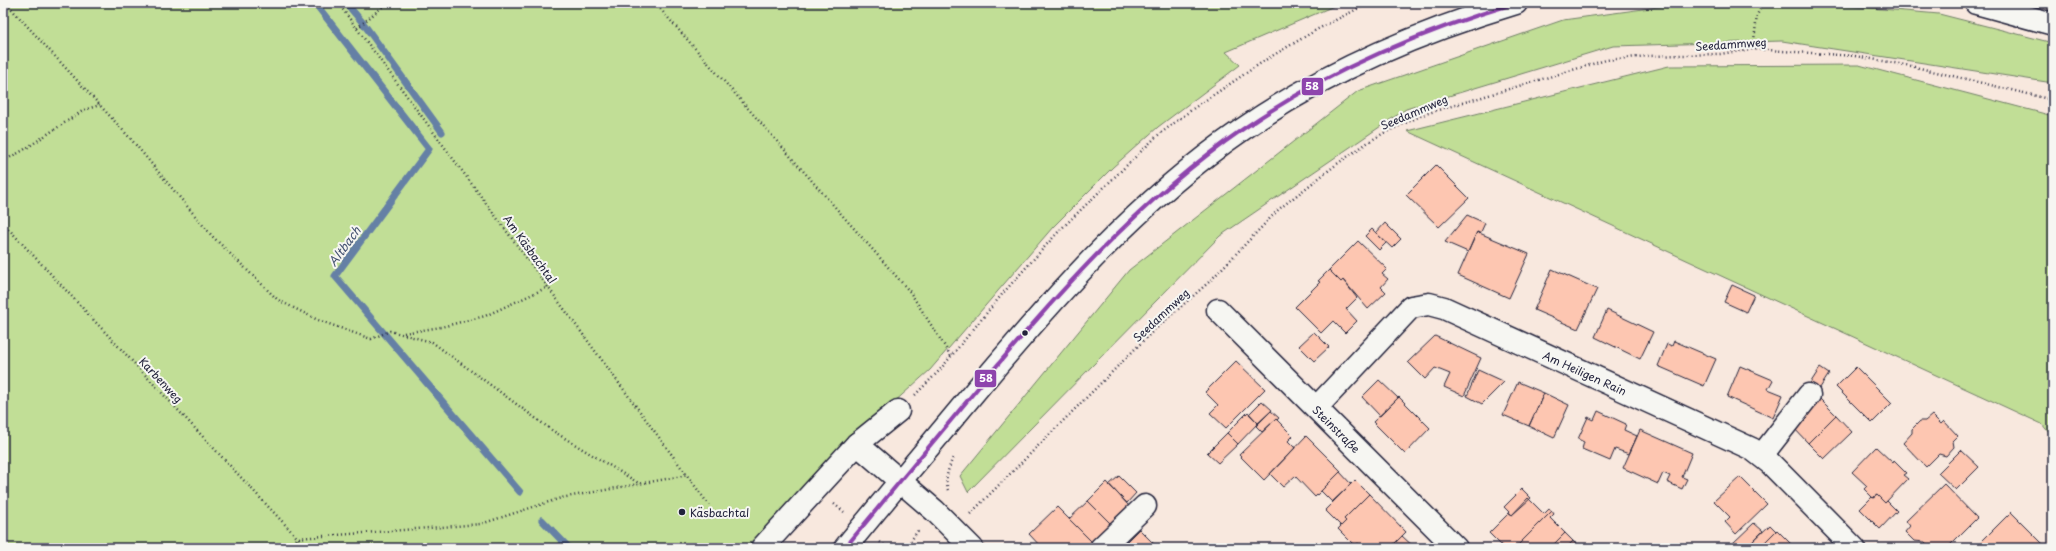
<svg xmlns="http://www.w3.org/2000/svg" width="2056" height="551" viewBox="0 0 2056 551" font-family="'Playpen Sans',sans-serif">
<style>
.green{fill:#c1de96;stroke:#728068}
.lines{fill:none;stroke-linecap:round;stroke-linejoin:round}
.stream{stroke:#6580a5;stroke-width:7}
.building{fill:#fdc6b1;stroke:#22223b}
.minor-casing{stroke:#22223b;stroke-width:25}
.major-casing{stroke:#22223b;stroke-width:25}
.path{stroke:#22223b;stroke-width:2.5;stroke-dasharray:1 3;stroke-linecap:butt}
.minor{stroke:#f6f6f2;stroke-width:22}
.major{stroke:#f6f6f2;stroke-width:22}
.bus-1-casing{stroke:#f6f6f2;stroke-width:7}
.bus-1{stroke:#8e44ad;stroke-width:4}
.bus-dot{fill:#22223b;stroke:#f6f6f2;stroke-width:1.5}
.labels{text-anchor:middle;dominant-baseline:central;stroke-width:4;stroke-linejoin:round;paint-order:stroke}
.street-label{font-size:11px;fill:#22223b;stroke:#f6f6f2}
.poi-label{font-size:11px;fill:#22223b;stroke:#f6f6f2;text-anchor:start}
.water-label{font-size:12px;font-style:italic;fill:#435170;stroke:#f6f6f2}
.line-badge{stroke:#f6f6f2;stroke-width:1.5}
.badge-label{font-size:11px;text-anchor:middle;font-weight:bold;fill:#fff}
</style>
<rect width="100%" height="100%" fill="#f8e8de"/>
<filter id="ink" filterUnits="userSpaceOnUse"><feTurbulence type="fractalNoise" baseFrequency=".025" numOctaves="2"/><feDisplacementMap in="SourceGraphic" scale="8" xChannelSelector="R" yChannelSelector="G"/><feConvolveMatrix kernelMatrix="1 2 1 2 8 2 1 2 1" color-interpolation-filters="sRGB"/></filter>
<g filter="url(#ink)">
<path class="green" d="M3 3H1341L1226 52 1240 65 1158 127 1113 167 1053 227 930 370 837 453 753 548H3Z
M1687 3H1813L1939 14 2053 43V83L1782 41 1613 46 1406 109 1220 236 968 492 960 476 1129 270 1358 91 1563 20Z
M1859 65 2053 116V438L2042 424 1407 131 1669 66Z"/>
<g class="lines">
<path class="stream" d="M315 3 429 149 335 276 520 492
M346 3 363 23 442 132
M542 520 569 548"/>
</g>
<path class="building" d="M1436 165 1469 198 1439 227 1406 195Z
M1467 215 1485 223 1480 234 1477 232 1468 252 1445 242Z
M1385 223 1401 239 1392 248 1376 233Z
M1372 229 1386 243 1379 250 1365 236Z
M1477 232 1529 254 1509 298 1458 275Z
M1358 241 1387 269 1382 274 1388 279 1381 287 1386 292 1368 309 1343 280 1341 282 1329 270Z
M1552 269 1597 289 1578 329 1534 310Z
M1329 270 1341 282 1343 280 1357 298 1346 309 1357 321 1345 333 1333 321 1321 333 1295 307 1320 282 1318 281Z
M1732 285 1754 295 1746 312 1724 302Z
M1607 310 1653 332 1640 359 1595 337Z
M1314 332 1329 347 1314 361 1299 346Z
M1435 336 1481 358 1464 396 1444 387 1450 374 1435 368 1425 379 1408 362Z
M1674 341 1716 359 1704 386 1658 366 1667 344 1672 346Z
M1236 361 1265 389 1226 428 1210 413 1218 405 1205 392Z
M1740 366 1773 380 1768 389 1783 395 1773 418 1727 397Z
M1856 367 1892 403 1872 423 1836 387Z
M1820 368 1829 374 1818 391 1809 385Z
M1478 370 1504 382 1482 404 1467 396Z
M1379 380 1398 398 1380 416 1362 397Z
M1518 382 1544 393 1529 426 1503 415Z
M1544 393 1569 405 1554 438 1529 426Z
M1399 397 1430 428 1405 454 1373 422Z
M1820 399 1836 415 1808 443 1792 426Z
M1262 401 1272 410 1258 423 1249 414Z
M1271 411 1279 418 1277 420 1276 419 1262 432 1256 426Z
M1598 411 1626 424 1624 430 1637 436 1629 454 1615 449 1610 461 1582 449 1584 442 1578 439 1588 417 1594 420Z
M1248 412 1258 423 1238 444 1227 433Z
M1836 415 1852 432 1824 459 1808 443Z
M1932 415 1941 424 1944 421 1958 436 1953 441 1954 447 1946 456 1939 454 1926 467 1903 443 1912 433V429L1920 421H1925Z
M1276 419 1293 436 1288 441 1295 448 1264 480 1239 455Z
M1640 430 1692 453 1682 477 1687 479 1682 489 1667 482 1670 476 1663 473 1658 484 1623 468Z
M1227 433 1238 444 1218 463 1207 453Z
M1306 436 1341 471 1315 497 1295 476 1283 487 1270 474Z
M1876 447 1893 463 1894 461 1906 473 1903 475 1908 479 1885 503 1877 495 1873 498 1864 489 1867 486 1852 472Z
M1961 450 1979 467 1956 490 1938 473Z
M1340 472 1351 484 1332 502 1321 491Z
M1119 476 1136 493 1127 503 1109 485Z
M1740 477 1767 504 1736 534 1725 522 1730 517 1714 501Z
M1355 480 1369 494 1344 519 1346 521 1341 526 1325 510Z
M1107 482 1129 506 1111 524 1088 501Z
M1944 484 1977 518 1947 548H1931L1925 542 1914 541 1905 532 1910 526 1906 521Z
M1522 489 1531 498 1512 515 1504 507Z
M1369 494 1406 532 1390 548H1363L1358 543 1355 546 1338 529 1346 521 1344 519Z
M1877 495 1885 503 1887 501 1897 511 1880 529 1860 509 1872 497 1873 498Z
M1528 498 1544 514 1549 509 1552 511 1515 548H1504L1489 533 1509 513 1512 515Z
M1088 501 1111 524 1092 542 1069 519Z
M1057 507 1098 548H1042L1029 534Z
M1552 511 1554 514 1550 518 1565 533 1550 548H1515Z
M2011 512 2047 548H1975Z
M1754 523 1763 531 1746 548H1736L1732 544Z
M1770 525 1776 531 1759 548H1754L1750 544Z
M1139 529 1158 548H1120Z
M1777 530 1795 548H1759Z
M1565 533 1573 541 1566 548H1550Z
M1402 536 1415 548H1390Z
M1573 541 1580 548H1566Z"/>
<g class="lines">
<defs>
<g id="minor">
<path id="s1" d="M1218 310 1456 548"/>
<path id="s2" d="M1317 407 1411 307 1429 304 1444 308 1752 449 1770 463 1854 548"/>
<path d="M857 444 935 511 972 548"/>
<path d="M1762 455 1809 395"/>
<path d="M762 548 857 444 898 411"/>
<path d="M1101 548 1145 506"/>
</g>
<path id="major" d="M1976 3 2053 24
M845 548C887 496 930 446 972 395 1054 297 1138 201 1243 129 1327 71 1419 32 1516 3"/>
</defs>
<use href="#minor" class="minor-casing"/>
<use href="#major" class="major-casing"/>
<path class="path" d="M6 3 130 138 212 236 278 300 318 320 371 339 390 331 432 342 553 431 640 484
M338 3 709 505
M655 3 910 292 951 356
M357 28 387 3
M1753 49 1757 15 1763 3
M3 161 22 151 84 110 100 105
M3 223 307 548
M404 333 441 327 485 316 548 287
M915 395 939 371 1004 292 1060 230 1157 136 1194 108 1267 59 1318 29 1369 3
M948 490C944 478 949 468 953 457
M834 504 844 512
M970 514 1151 333 1209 282 1279 209 1337 164 1370 141 1384 133 1425 114 1606 60 1648 56 1720 54 1753 49 1855 56 1911 66 2053 100
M880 542 888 548
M287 548 298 538 481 524 561 498 688 475
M906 548 919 529"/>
<use href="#minor" class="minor"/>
<use href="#major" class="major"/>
<defs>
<path id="bus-1" d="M845 548C887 496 930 446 972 395 1054 297 1138 201 1243 129 1327 71 1419 32 1516 3"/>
</defs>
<use href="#bus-1" class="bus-1-casing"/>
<use href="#bus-1" class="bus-1"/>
</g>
</g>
<g class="bus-dot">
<circle cx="1025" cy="333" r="3.5"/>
<circle cx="682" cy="512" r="4"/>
</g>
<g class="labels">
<g class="street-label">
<text transform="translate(1731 44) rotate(-4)">Seedammweg</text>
<text transform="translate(1414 112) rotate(-23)">Seedammweg</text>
<text transform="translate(530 249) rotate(54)">Am Käsbachtal</text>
<text transform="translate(1161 315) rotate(-43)">Seedammweg</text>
<text stroke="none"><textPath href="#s2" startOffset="326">Am Heiligen Rain</textPath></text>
<text transform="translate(161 380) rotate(47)">Karbenweg</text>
<text stroke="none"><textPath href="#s1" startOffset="168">Steinstraße</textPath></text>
</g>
<g class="poi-label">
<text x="690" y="512">Käsbachtal</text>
</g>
<g class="water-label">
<text transform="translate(344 246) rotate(-54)">Altbach</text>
</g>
</g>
<g class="line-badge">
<rect x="1301" y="77" width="23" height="19" rx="4" fill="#8e44ad"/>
<rect x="974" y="369" width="23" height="19" rx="4" fill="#8e44ad"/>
</g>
<g class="badge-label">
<text x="1312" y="90">58</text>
<text x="986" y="382">58</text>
</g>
<rect width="2056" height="551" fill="none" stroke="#f6f6f2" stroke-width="16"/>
<rect x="8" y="8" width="2040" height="535" fill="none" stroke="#22223b" stroke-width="1.5" filter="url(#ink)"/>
</svg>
